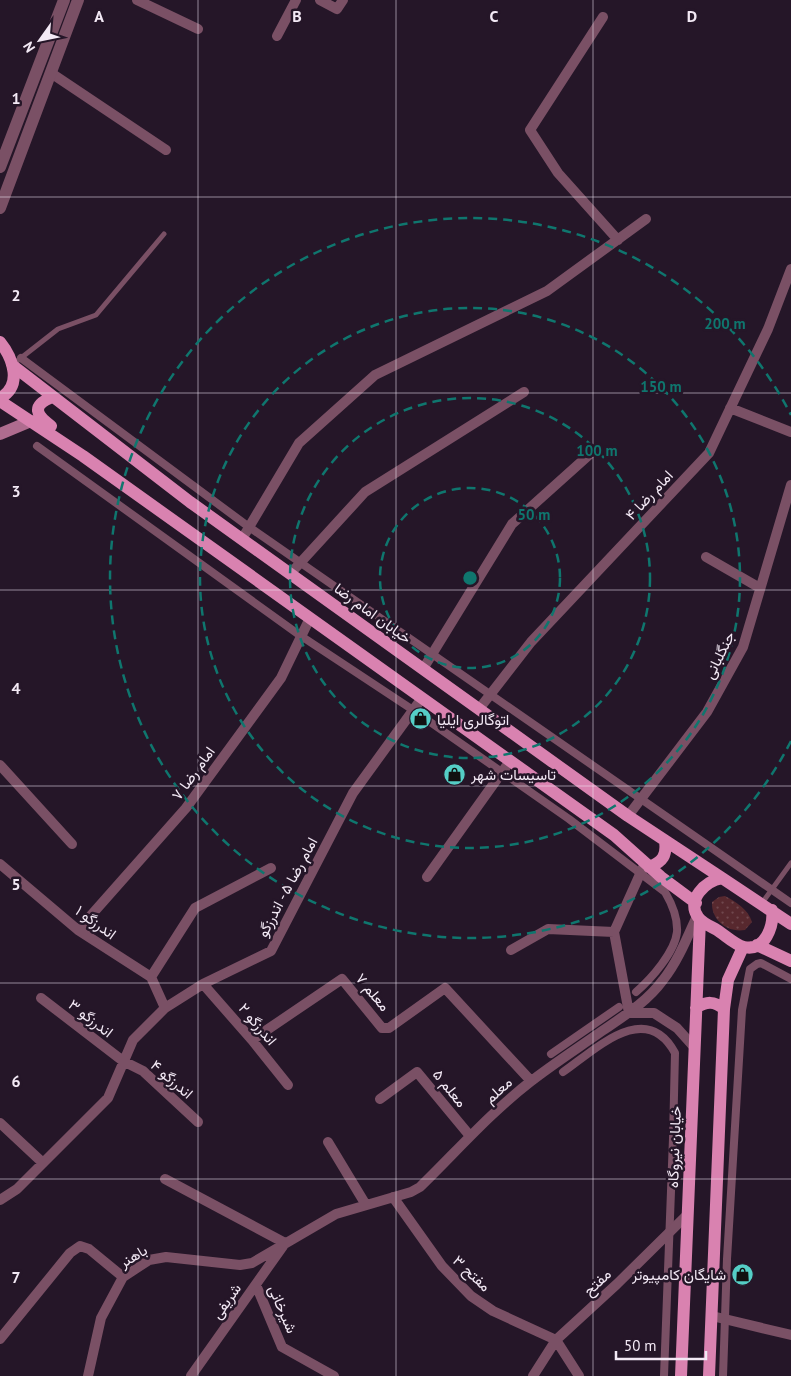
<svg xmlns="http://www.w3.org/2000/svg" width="791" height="1376" viewBox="0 0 791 1376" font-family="'PT Sans',Vazirmatn,sans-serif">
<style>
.grass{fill:url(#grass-dots)}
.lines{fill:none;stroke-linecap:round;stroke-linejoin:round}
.service{stroke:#7a5065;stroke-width:5}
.pedestrian{stroke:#7a5065;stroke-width:8}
.minor{stroke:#7a5065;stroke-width:10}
.tertiary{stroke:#7a5065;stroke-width:12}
.secondary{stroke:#af6c8f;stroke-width:12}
.primary{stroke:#d982b0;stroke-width:12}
.grid{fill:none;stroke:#f3e9f5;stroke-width:1;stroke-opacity:0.55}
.ring{fill:none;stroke:#0f766e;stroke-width:2.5;stroke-dasharray:9 6}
.labels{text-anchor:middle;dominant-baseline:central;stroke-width:5;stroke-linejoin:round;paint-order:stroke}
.street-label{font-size:15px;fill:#f3e9f5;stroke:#251628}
.poi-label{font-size:15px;fill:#f3e9f5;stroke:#251628;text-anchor:start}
.grid-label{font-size:16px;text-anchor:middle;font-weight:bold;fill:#f3e9f5;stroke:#251628;stroke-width:5;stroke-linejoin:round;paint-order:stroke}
.centre{fill:#0f766e;stroke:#251628;stroke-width:2.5}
.ring-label{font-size:15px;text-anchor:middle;font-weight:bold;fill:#0f766e;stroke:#251628;stroke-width:5;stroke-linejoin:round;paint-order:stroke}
</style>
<defs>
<pattern id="grass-dots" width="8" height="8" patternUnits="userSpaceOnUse" patternTransform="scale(1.25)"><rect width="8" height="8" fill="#57282e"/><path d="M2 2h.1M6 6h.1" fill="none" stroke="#70474d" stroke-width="1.8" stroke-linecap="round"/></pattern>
</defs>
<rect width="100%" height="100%" fill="#251628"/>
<path class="grass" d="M725 896C736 902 748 909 752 922L745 930C727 933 711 920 712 902L719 897Z"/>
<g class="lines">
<path class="service" d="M12 365 58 329 96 315 164 234
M762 903 791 863"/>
<path class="pedestrian" d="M21 358 249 527 791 903
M37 446 298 634 413 710 569 819 665 892C672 904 678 917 677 932 675 952 651 979 636 992
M551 1054 619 1007
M563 1072C596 1049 646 999 675 1053L673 1138 664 1376
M723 1376 727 1259 742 1010 750 969 757 964 761 963 791 979"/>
<path class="minor" d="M137 0 198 29
M320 0 337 9 343 0
M603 17 530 130 558 173 618 240
M277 36 296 0
M51 73 166 150
M730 408 791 432
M242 539 299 443 375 375 547 291 646 219
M706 557 760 588
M290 574 365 492 524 392
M423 669 512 524 590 454
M479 709 531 642 709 453 768 329 791 269
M0 765 72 844
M628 816 707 712 743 647 791 485
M0 864 78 930 151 977 165 1008
M427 877 510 761
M78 930 186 808 281 678 310 618
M511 950 548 929 614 932
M151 977 195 908 271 868
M203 984 252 1040 288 1085
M41 998 123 1061 143 1071 198 1122
M629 1013 614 932 645 863
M629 1013H654L677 1028 694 1047
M252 1040 342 979 382 1028H389L445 988 531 1081
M380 1099 417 1072 470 1136
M0 1123 43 1163
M328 1142 366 1205
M165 1179 285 1243
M393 1197 442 1266 471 1296 493 1311 556 1340 579 1376
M0 1200 17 1189 108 1098 133 1040 165 1008 203 984 271 951 353 793 422 698
M256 1285 282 1347 334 1376
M712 1316 791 1335
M0 1339 70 1253 80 1246 89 1249 123 1277
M88 1376 101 1318 123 1277 149 1260 166 1257 240 1265 252 1263 336 1214 411 1192 420 1187C456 1152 490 1113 530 1082 553 1064 578 1048 602 1031 624 1016 647 1002 663 980 678 961 687 938 697 916
M191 1376 283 1246
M533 1376 556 1340 617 1284 688 1214"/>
<path class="tertiary" d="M0 167 64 0
M0 208 78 0"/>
<path class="secondary" d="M0 434 31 421"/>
<path class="primary" d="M0 342C13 358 23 386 0 398
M12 365 190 502 628 816 722 878
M0 401 83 456 614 835 661 877 696 903
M51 426C36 415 31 406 52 397
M649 867C663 862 667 855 665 841
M772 910C774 926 765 952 744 947 735 945 725 935 717 930 712 927 702 923 698 917 686 900 705 881 722 878L791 924
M757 945 791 961
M696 1008C707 1001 714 1001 724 1009
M681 1376 700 920
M709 1376 724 1009 728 980 743 947"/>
</g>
<path class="grid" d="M198 0V1376M396 0V1376M593 0V1376M0 197H791M0 393H791M0 590H791M0 786H791M0 983H791M0 1179H791"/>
<g class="ring">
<circle cx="470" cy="578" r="90"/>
<circle cx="470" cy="578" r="180"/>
<circle cx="470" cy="578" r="270"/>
<path d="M791 741A360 360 0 1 1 791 415"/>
</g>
<defs>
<symbol id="shop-disc" viewBox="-11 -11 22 22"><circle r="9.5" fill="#55cec6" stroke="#251628"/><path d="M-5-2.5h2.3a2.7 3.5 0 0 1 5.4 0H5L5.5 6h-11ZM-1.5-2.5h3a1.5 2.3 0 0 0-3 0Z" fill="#111"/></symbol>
</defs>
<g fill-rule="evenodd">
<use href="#shop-disc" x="408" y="706" width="25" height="25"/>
<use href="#shop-disc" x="442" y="762" width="25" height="25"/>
<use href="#shop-disc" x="730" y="1262" width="25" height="25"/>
</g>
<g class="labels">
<g class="street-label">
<text transform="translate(649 495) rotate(-47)">امام رضا ۴</text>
<text transform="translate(373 613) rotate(36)">خیابان امام رضا</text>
<text transform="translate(719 655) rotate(-64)">جنگلبانی</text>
<text transform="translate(193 773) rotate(-54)">امام رضا ۷</text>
<text transform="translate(287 887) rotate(-62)">امام رضا ۵ - اندرزگو</text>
<text transform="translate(96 922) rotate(36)">اندرزگو ۱</text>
<text transform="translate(373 992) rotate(50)">معلم ۷</text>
<text transform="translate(91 1018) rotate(38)">اندرزگو ۳</text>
<text transform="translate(258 1024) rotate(50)">اندرزگو ۲</text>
<text transform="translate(172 1079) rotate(41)">اندرزگو ۴</text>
<text transform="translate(450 1088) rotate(51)">معلم ۵</text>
<text transform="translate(498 1090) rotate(-42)">معلم</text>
<text transform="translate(674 1147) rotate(-88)">خیابان نیروگاه</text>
<text transform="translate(133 1256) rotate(-31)">باهنر</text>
<text transform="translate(472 1273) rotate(43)">مفتح ۳</text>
<text transform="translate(597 1282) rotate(-43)">مفتح</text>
<text transform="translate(226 1301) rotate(-55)">شریفی</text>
<text transform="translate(283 1309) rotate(67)">شیرخانی</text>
</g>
<g class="poi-label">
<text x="437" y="719">اتوگالری ایلیا</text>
<text x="471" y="774">تاسیسات شهر</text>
<text x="726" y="1274" text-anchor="end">شایگان کامپیوتر</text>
</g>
</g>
<g class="grid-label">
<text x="99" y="22">A</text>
<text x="297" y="22">B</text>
<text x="494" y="22">C</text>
<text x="692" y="22">D</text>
<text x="16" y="104">1</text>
<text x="16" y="301">2</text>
<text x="16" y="497">3</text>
<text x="16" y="694">4</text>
<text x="16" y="890">5</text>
<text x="16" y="1087">6</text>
<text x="16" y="1283">7</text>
</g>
<circle cx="470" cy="578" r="8" class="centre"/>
<g class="ring-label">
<text x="725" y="329">200 m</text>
<text x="661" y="392">150 m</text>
<text x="597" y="456">100 m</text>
<text x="534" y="520">50 m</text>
</g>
<g transform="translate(40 40) rotate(237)" stroke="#251628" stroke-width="4" paint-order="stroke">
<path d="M0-4L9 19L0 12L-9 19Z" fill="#f3e9f5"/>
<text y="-8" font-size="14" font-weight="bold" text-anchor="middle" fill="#f3e9f5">N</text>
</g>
<path d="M616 1351v8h90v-8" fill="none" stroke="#f3e9f5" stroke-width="2.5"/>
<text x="624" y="1351" font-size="15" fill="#f3e9f5" stroke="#251628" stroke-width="4" paint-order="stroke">50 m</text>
</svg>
